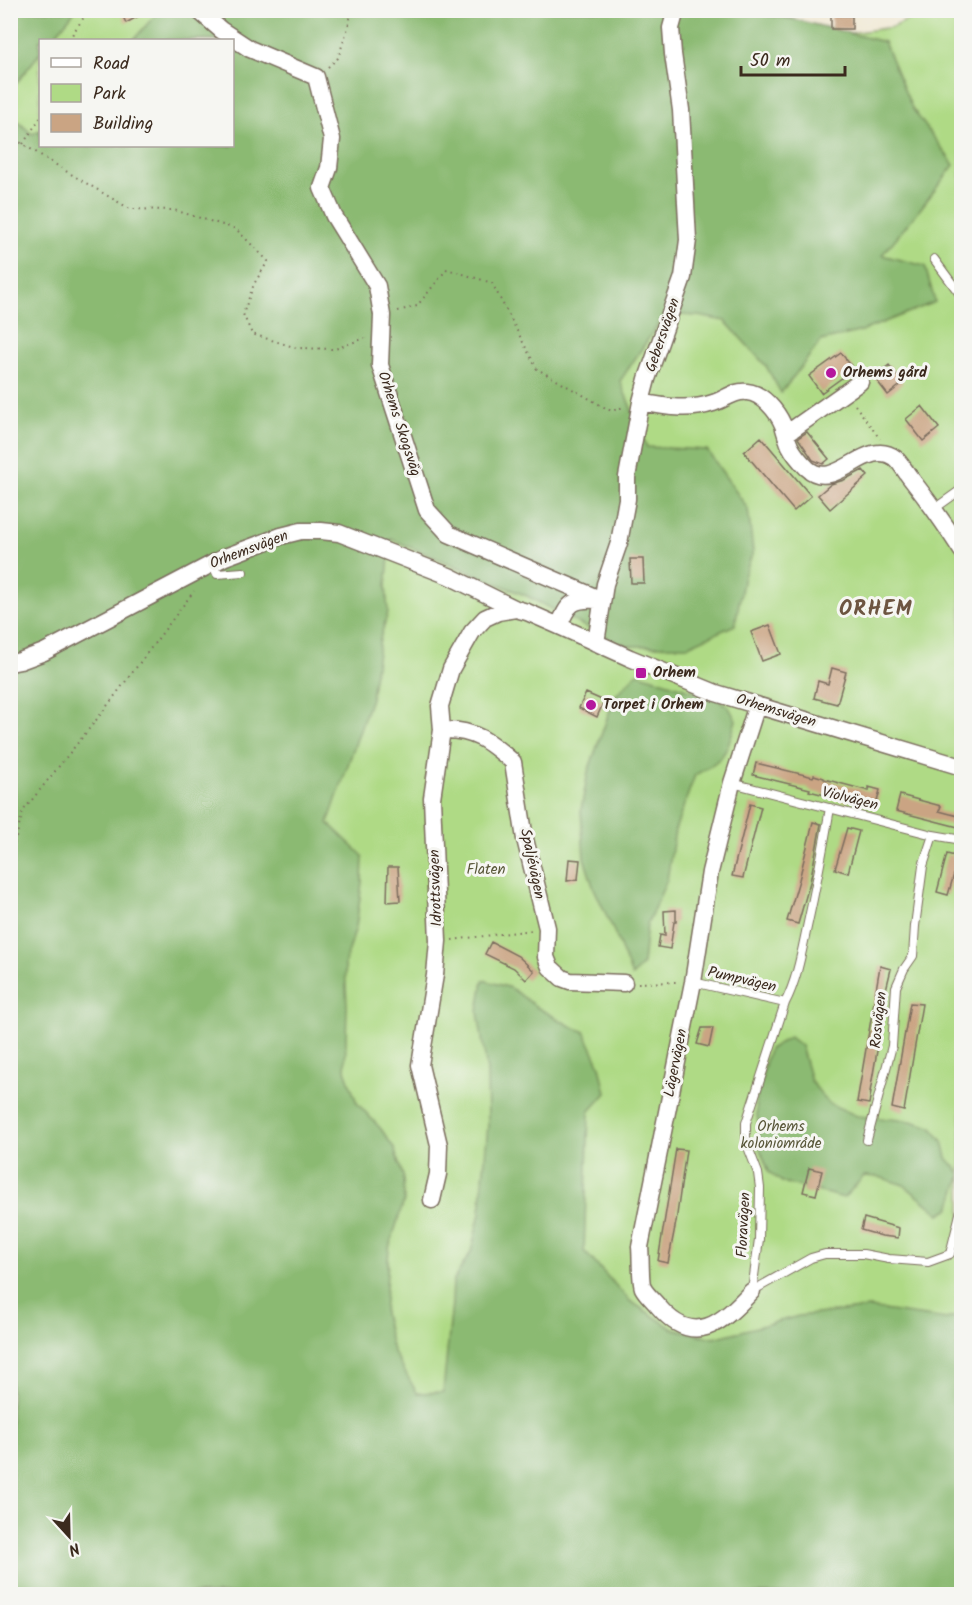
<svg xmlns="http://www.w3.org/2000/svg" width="972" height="1605" viewBox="0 0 972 1605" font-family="Kalam,sans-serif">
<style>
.green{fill:#afda85;stroke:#758252;stroke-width:1.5;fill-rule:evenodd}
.forest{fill:#8bba72;stroke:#637248;stroke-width:1.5}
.building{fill:#caa483}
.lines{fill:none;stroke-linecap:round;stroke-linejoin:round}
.lane-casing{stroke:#7b6d5e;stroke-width:10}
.street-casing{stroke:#7b6d5e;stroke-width:19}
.path{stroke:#7b6d5e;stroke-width:2;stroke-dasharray:1.5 4.5;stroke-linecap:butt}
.lane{stroke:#fff;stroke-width:8}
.street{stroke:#fff;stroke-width:16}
.poi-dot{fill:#b5179e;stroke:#f6f6f2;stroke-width:2}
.labels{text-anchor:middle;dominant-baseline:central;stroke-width:6;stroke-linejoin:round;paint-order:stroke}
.street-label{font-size:15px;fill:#3b2a1e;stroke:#f6f6f2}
.poi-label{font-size:15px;font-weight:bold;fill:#3b2a1e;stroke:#f6f6f2;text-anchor:start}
.park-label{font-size:15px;fill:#585638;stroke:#f6f6f2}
.district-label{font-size:21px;font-weight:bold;letter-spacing:1.5px;fill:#6d5541;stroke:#f6f6f2}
</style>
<rect width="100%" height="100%" fill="#f6f6f2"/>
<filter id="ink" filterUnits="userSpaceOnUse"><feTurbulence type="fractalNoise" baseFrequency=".0167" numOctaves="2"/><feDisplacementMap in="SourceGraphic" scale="12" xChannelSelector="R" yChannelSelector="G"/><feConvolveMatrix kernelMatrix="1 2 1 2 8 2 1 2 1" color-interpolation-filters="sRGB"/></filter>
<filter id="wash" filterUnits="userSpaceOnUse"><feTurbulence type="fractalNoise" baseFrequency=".008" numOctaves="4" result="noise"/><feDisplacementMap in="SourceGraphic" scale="24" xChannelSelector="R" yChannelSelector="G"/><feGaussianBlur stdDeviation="1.35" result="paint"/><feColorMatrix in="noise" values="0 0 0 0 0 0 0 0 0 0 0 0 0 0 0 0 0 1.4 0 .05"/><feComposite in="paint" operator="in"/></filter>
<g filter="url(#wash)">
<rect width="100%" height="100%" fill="#f1e9d5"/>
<path class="green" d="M750 10 781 15 843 34 893 27 926 11H961V1594H11V11ZM40 40H232V146H40Z"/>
<path class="forest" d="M11 10 75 11 51 40H40V53L11 90Z
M733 10 797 20 884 42 912 108 954 165 921 208 882 255 925 266 935 302 862 331 821 341 781 393 766 366 725 321 698 316 665 314 620 381 647 447 707 450 748 509 753 552 744 576 735 625 688 646H631L610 640 527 596 391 539 386 586 388 612 380 639 371 698 328 823 363 856 362 882 356 927 345 964 347 1007 345 1070 357 1103 381 1129 394 1148 403 1176 404 1201 389 1248 384 1314 393 1351 417 1393 443 1392 452 1303 453 1281 471 1252 480 1213 488 1125 487 1071 478 1012 483 980 511 988 538 1008 574 1028 584 1031 600 1066 606 1093 589 1112 584 1251 630 1301 673 1329 714 1338 799 1316 869 1308 946 1319 961 1315V1594H11L10 114 32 134 40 130V146H232V40H133L159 11Z
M637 673 715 698 728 706 736 720C726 753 727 758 695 775L675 830 667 880 647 924 643 964 632 976 616 936 593 886 584 858 581 810 588 772 615 696Z
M790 1037 801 1046 811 1081 828 1103 857 1116 911 1121 931 1127 943 1141 947 1158 961 1174 950 1208 940 1214 904 1185 879 1177 864 1176 844 1198 782 1182 769 1172 760 1149 756 1100 769 1049Z"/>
<g id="blocks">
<path class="building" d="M120 10H150L126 23Z
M831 15 852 16V29H831Z
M841 353 854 369 821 393 809 376Z
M889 365 903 383 888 395 874 377Z
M922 406 939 428 923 441 906 419Z
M807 432 829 459 823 464 813 460 800 441 798 438Z
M761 437 811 496 794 511 744 452Z
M863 470 868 476 830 509 818 495 831 484 844 480Z
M630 559H643L644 583H631Z
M770 625 781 654 762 661 751 632Z
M832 668 846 672 837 704 814 698 818 681 828 684Z
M586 693 604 701 597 717 579 708Z
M756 763 813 777 814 775 824 778V779L869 791V787L880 790 876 806 848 799 847 802 837 799V798L809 791 810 789 753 775Z
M900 795 941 806 939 811 962 817V828L896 811Z
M750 804 761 807 743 878 732 876Z
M813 822 821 824 810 882 798 924 787 921 799 880Z
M847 828 859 831 848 873 835 869Z
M947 854 959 857 948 895 937 892Z
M569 859 580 860 578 879 567 881Z
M388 867H398L400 901 387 902Z
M676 910V922H674L670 949 658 947 660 935 665 936 664 911Z
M491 942 518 956 534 971 526 980 514 968 485 954Z
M880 966 891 969 884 998H886L870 1092H871L869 1104 857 1102Z
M910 1003 922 1004 904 1111 892 1108Z
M702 1028H713L709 1047 697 1044Z
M676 1149 686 1150 676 1222 668 1263 658 1261Z
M809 1168 822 1171 816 1195 803 1192Z
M864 1218 899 1228 898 1238 882 1236 861 1230Z"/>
</g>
</g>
<g filter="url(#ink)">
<use href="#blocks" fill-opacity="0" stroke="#7b6d5e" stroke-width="1.5"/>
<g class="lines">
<defs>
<path id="lane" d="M934 259 962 297
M934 509 962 489
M212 563 217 574 243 572
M732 783 933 835 962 840
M830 808C823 850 815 891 806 932 801 956 796 982 785 1003L746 1123V1142L758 1173 760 1188 759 1239 752 1291 811 1258 825 1254H863L889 1259 928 1262 950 1254 962 1206
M693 982 785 1003
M867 1140 892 1046 896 987 904 969 913 956 915 926 923 866 933 835"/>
<path id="street" d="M198 10 221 30 250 49 316 77 332 139 329 168 322 188 334 216 377 286 382 315 380 365 427 510 449 534 602 600
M641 402C665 407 690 411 713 403 724 400 735 390 747 392 762 393 777 411 783 425 785 432 787 439 790 446 794 454 800 461 807 468 835 494 866 436 895 458 901 463 906 473 912 480 930 503 946 526 962 551
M786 434 860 382
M559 626C568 603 573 598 598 600
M596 643 605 584 619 543 627 499V477L641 402 647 379 683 277 688 240 681 110 673 54 671 28 676 10
M10 663 20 661 44 652 225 557 281 536 301 531H321L339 533 449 576 516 609 527 612 559 626 630 658 716 693 962 767
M442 730C475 729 490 742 513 762L525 839 547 928 546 957 550 967 562 978 570 981 624 983
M432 1200 438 1174 439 1145 420 1065 435 975 438 941 432 798 442 730 440 706 451 669 472 632 485 618 498 612 516 609
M752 1291C722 1323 694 1349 658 1306 654 1301 646 1294 643 1288 640 1282 641 1255 640 1247L693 982 710 872 732 783 757 705"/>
</defs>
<use href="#lane" class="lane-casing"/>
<use href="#street" class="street-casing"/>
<path class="path" d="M70 40 73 33 89 10
M328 67 338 58 347 31 352 10
M10 136 69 173 130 209 174 210 236 229 268 261 254 284 243 314 252 334 297 348 335 349 365 338
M23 144 40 118
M398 311 417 306 447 269 492 283 537 369 611 411 624 407
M855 405 880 439
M10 861 23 811 101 714 194 591
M452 940 533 930
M638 983 678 982"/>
<use href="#lane" class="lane"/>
<use href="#street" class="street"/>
</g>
</g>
<g class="poi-dot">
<circle cx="831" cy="373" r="6"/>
<rect x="635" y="667" width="12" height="12" rx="3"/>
<circle cx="591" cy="705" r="6"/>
</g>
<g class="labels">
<g class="street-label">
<text transform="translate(663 335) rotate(-71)">Gebersvägen</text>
<text transform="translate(399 424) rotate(72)">Orhems Skogsväg</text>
<text transform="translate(249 550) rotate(-21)">Orhemsvägen</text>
<text transform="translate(776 711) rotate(17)">Orhemsvägen</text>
<text transform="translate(850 799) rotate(14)">Violvägen</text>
<text transform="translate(532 864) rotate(78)">Spaljévägen</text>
<text transform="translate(436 888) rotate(-92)">Idrottsvägen</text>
<text transform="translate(742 980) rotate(13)">Pumpvägen</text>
<text transform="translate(879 1020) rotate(-84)">Rosvägen</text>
<text transform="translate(676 1063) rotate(-79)">Lägervägen</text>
<text transform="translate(744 1225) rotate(-87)">Floravägen</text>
</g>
<g class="poi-label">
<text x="843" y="373">Orhems gård</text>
<text x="653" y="673">Orhem</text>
<text x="603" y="705">Torpet i Orhem</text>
</g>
<g class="park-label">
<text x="486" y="870">Flaten</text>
<text x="781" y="1127">Orhems<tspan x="781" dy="17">koloniområde</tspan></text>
</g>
<g class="district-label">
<text x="876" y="609">ORHEM</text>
</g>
</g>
<rect width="972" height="1605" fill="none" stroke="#f6f6f2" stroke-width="36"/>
<rect x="39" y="39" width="195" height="108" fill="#f6f6f2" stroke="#aba49d" stroke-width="1.5"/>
<rect x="51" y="58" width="30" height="9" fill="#ffffff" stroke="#aba49d" stroke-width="1.5"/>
<text x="93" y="69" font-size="18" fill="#3b2a1e">Road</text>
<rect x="51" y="84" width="30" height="18" fill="#afda85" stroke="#aba49d" stroke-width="1.5"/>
<text x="93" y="99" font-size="18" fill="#3b2a1e">Park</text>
<rect x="51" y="114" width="30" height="18" fill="#caa483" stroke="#aba49d" stroke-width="1.5"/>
<text x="93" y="129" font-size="18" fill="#3b2a1e">Building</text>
<g transform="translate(69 1536) rotate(158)" stroke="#f6f6f2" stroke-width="4.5" paint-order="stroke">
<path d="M0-4.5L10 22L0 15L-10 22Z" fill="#3b2a1e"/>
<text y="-9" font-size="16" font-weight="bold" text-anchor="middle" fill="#3b2a1e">N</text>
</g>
<path d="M741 66v9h104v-9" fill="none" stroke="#3b2a1e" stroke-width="3"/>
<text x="750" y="66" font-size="18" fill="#3b2a1e" stroke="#f6f6f2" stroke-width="4.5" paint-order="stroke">50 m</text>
</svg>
